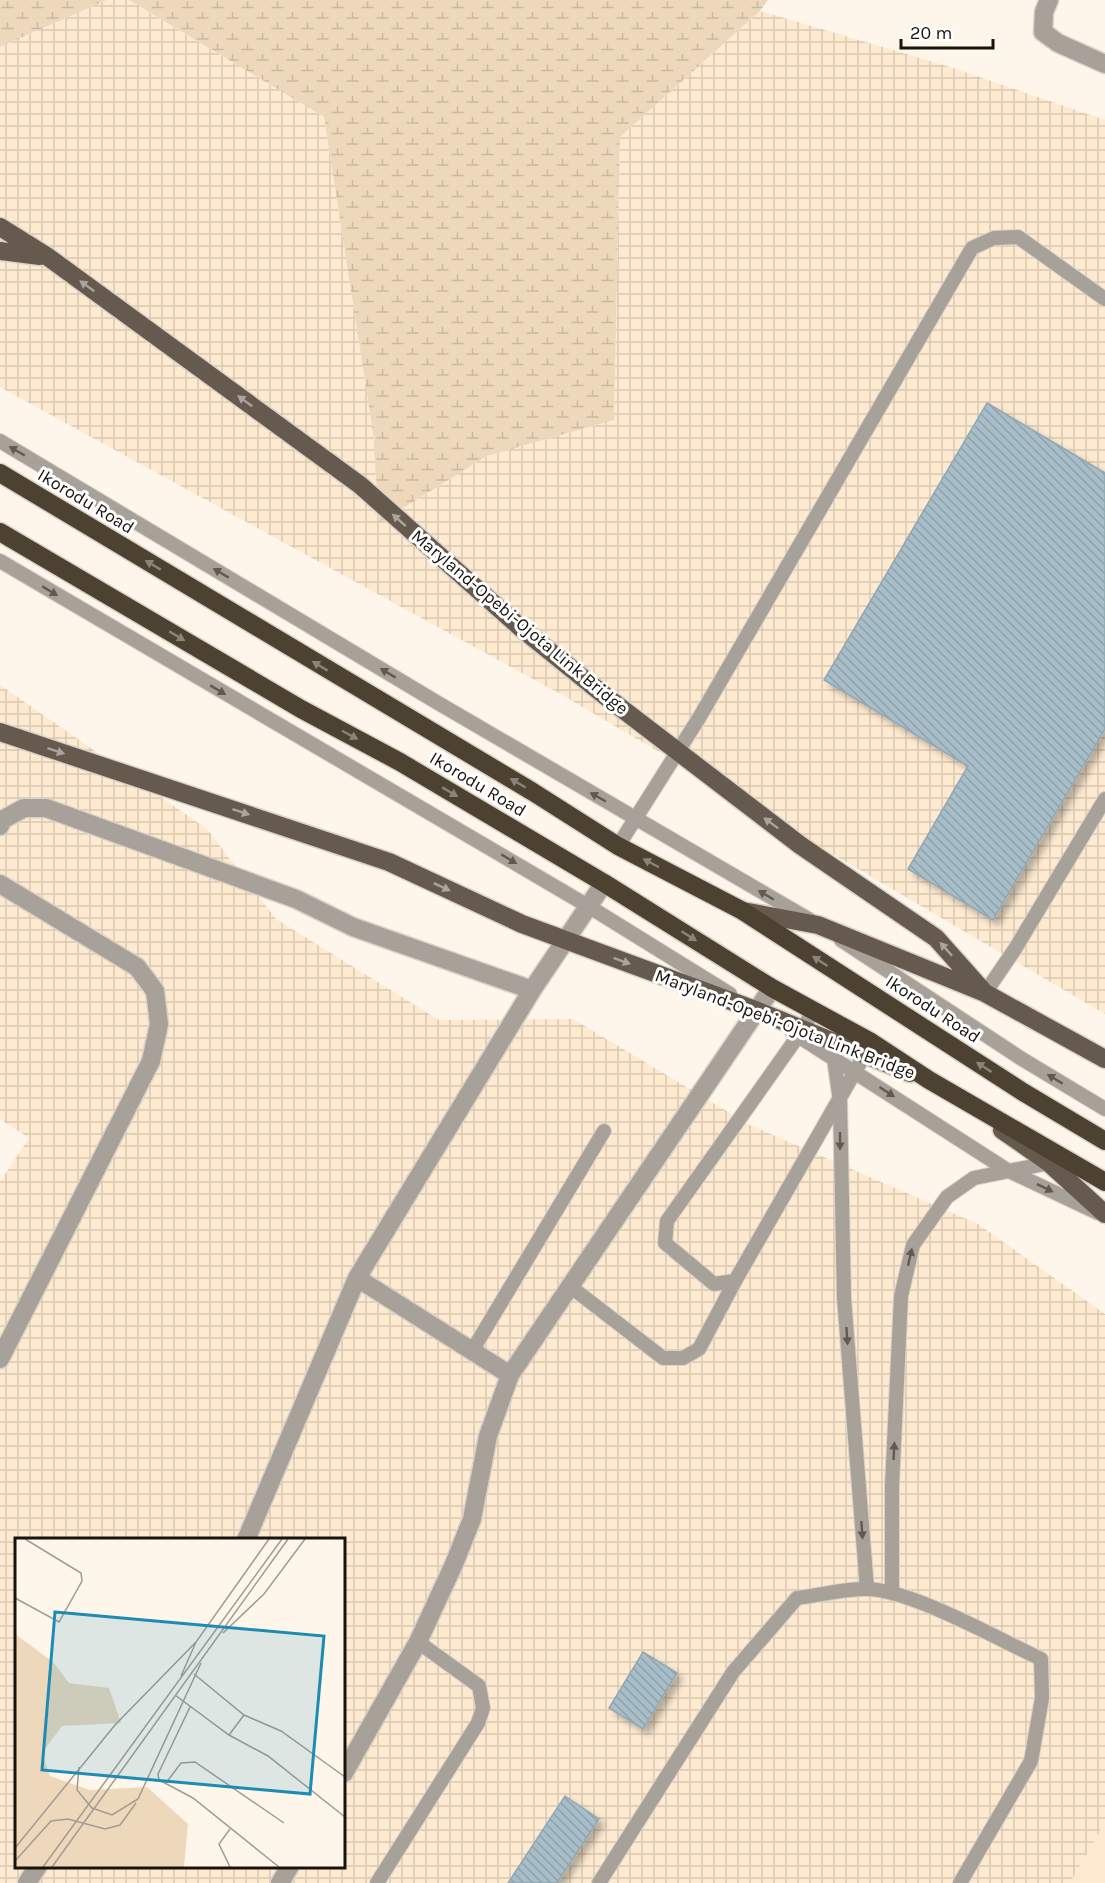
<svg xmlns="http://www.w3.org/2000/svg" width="1105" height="1883" viewBox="0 0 1105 1883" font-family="Karla,sans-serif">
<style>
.built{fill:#feead1}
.industrial{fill:url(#industrial-grid);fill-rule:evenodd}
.wetland{fill:url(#wetland-marsh)}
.building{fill:url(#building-back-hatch);stroke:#91a8b2;stroke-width:1.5;filter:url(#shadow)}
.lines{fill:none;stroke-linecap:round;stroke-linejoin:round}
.lane-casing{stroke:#dad2c7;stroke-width:16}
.street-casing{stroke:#dad2c7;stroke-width:21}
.primary-casing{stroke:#dad2c7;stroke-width:21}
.highway-casing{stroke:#dad2c7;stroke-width:21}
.lane{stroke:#a7a199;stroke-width:14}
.street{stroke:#a7a199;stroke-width:18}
.primary{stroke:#655a4d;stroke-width:18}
.highway{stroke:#4d4232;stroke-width:18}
.oneway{fill:#aaa49d}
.oneway2{fill:#605a53}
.oneway3{fill:#8b847a}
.labels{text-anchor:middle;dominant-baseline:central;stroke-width:6;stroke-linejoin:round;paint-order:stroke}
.street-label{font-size:18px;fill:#18130d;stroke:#fff}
.inset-road{fill:none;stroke:#a39b92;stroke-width:1.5}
.view{fill:#1e8cb2;fill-opacity:0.15;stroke:#1e8cb2;stroke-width:3}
.inset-edge{fill:none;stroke:#18130d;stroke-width:3}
</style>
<defs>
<pattern id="industrial-grid" width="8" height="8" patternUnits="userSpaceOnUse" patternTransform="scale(1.5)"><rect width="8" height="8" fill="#feead1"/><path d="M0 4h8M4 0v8" fill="none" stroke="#d9c8b2"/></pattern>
<pattern id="wetland-marsh" width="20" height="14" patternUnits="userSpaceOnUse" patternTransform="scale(1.5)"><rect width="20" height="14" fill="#edd8bc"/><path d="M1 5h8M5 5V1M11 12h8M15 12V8" fill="none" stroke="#cab8a0"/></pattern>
<pattern id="building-back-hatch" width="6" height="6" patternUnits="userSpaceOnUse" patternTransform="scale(1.5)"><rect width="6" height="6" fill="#a7bec9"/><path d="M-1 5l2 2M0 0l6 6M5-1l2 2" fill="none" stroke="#8fa2ab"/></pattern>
<filter id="shadow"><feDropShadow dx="5.5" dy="5.5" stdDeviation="3" flood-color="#0004"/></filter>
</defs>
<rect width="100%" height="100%" fill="#fff6eb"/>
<path class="built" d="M1105 1822V1883H1070Z"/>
<path class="industrial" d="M107 0H129L324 117 373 433 379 523 487 456 614 420 620 137 760 11 947 66 1105 120V1014L562 695 0 387V47Z
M0 685 207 829 276 919 439 1020 573 1019 750 1125 978 1224 1105 1314V1822L1070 1883H0V1182L29 1138 0 1119ZM16 1540H344V1866H16Z"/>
<path class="wetland" d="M0 0H107L0 47Z
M129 0H768L760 11 620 137 614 420 487 456 379 523 373 433 324 117Z"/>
<path class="building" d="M987 403 1105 473V729L993 920 908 869 968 766 824 680Z
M643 1652 677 1673 643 1729 609 1708Z
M565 1796 599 1819 557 1883H508Z"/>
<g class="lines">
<defs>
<path id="lane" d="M0 441 438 703 810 920
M0 561 588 906 730 994
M618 846 699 718 972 248 994 238 1018 237 1105 299
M841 940 1022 1059 1105 1109
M985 993 1015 949 1105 799
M813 1011 803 1029 667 1221 665 1243 714 1284 735 1281 869 1047
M792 1032 1007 1170 1098 1213
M833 1052 840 1101 844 1298 867 1589
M571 1287 663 1358H683L699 1349 735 1281
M472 1351 604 1131
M892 1593V1486L901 1296 913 1245 947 1197 974 1178 1054 1162
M377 1883 478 1723 483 1708 479 1686 418 1642
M599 1883 733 1672 797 1598C820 1595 843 1589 866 1589 910 1589 998 1639 1041 1659L1042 1698 1031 1761 960 1883"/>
<path id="street" d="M1049 0 1044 12 1043 32 1058 43 1105 64
M0 826 2 820 24 808H46L296 899 353 927 532 990
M0 884 137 967 155 991 159 1024 151 1061 0 1359
M357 1278 510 1375
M246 1540 357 1278 532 990 604 883
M344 1773 418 1642 454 1564 472 1519 488 1436 510 1375 772 988
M27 1883 38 1866
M280 1883 290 1866"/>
<path id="primary" d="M0 227 48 257 360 485 521 628 604 695 800 845 936 938 985 993
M0 251 40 256
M0 732 389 862 522 924 758 1011 910 1073
M743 911 818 925 985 993 1105 1059
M1002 1130 1048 1162 1105 1214"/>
<path id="highway" d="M0 473 533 792 618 846 741 910 1023 1092 1105 1141
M0 532 301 709 400 762 604 883 772 988 871 1042 929 1080 1105 1182"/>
</defs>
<use href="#lane" class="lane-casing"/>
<use href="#street" class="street-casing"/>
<use href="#primary" class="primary-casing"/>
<use href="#highway" class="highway-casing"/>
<use href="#lane" class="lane"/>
<use href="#street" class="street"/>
<use href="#primary" class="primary"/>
<use href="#highway" class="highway"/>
</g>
<defs><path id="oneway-solid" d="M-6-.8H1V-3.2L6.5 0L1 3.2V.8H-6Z" transform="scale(1.5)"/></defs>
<g class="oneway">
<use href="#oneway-solid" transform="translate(87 286) rotate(-144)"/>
<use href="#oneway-solid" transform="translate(245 401) rotate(-144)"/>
<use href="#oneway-solid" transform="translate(399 520) rotate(-138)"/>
<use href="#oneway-solid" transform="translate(56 751) rotate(18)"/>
<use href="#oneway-solid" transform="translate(241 812) rotate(18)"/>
<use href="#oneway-solid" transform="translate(771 823) rotate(-143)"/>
<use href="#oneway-solid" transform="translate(442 887) rotate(25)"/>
<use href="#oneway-solid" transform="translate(946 949) rotate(-132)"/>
<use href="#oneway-solid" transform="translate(622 961) rotate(20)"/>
</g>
<g class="oneway2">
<use href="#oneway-solid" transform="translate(17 451) rotate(-150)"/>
<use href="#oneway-solid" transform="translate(221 573) rotate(-149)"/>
<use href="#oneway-solid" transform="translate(50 591) rotate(31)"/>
<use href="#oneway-solid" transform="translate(388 673) rotate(-149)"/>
<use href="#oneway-solid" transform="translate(218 690) rotate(31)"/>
<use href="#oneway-solid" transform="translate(598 797) rotate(-150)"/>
<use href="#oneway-solid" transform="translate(509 859) rotate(31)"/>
<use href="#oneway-solid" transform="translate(766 895) rotate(-150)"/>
<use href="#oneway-solid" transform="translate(1055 1079) rotate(-149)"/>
<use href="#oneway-solid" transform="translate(887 1092) rotate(33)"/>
<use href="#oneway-solid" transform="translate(840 1141) rotate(90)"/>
<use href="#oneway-solid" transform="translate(1045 1188) rotate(26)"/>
<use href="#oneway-solid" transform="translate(910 1257) rotate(-77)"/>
<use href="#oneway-solid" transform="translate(847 1336) rotate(86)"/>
<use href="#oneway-solid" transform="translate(894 1451) rotate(-87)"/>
<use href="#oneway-solid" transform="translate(862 1530) rotate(86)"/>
</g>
<g class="oneway3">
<use href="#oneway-solid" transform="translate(153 565) rotate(-149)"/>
<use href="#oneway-solid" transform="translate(177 636) rotate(31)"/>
<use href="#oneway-solid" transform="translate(320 666) rotate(-149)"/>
<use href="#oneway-solid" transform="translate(350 735) rotate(28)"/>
<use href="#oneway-solid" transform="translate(518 783) rotate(-150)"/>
<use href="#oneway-solid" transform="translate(450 792) rotate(31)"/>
<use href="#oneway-solid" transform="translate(651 863) rotate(-152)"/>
<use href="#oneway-solid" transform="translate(689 936) rotate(32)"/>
<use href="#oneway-solid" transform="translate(820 961) rotate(-147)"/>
<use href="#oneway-solid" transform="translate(984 1067) rotate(-147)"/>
</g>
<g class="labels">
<g class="street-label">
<text transform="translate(86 501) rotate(31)">Ikorodu Road</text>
<text transform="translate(520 622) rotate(40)">Maryland-Opebi-Ojota Link Bridge</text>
<text transform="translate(478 784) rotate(31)">Ikorodu Road</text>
<text transform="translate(933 1009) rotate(33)">Ikorodu Road</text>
<text transform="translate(785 1024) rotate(21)">Maryland-Opebi-Ojota Link Bridge</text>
</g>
</g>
<g transform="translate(15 1538)">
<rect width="330" height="330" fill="#fff6eb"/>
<path d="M0 96 38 124 54 145 94 150 106 185 47 188 27 215 35 238 75 252 132 249 173 286 169 329H0Z" fill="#edd8bc"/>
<path class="inset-road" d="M0 60 44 84 67 43 66 35 10 1M208 95 249 56 290 1M179 136 229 177 266 193 330 239M166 138 181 104 254 1M160 157 214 197 253 218 330 279M175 169 143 236 144 242 178 260 264 329M214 197 229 177M64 229 62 252 77 270 97 277 123 261 186 125M151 245 166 225 180 224 269 285M215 291 204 306 215 329M0 310 100 187 181 104M0 323 36 283 53 281 90 291 105 287 121 265M28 329 267 1M37 329 273 1"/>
<path class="view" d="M40 74 309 98 295 256 27 232Z"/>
<rect width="330" height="330" class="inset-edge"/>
</g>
<path d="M901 39v9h92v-9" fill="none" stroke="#18130d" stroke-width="3"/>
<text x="910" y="39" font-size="18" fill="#18130d" stroke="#ffffff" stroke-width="4.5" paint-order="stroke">20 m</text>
</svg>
